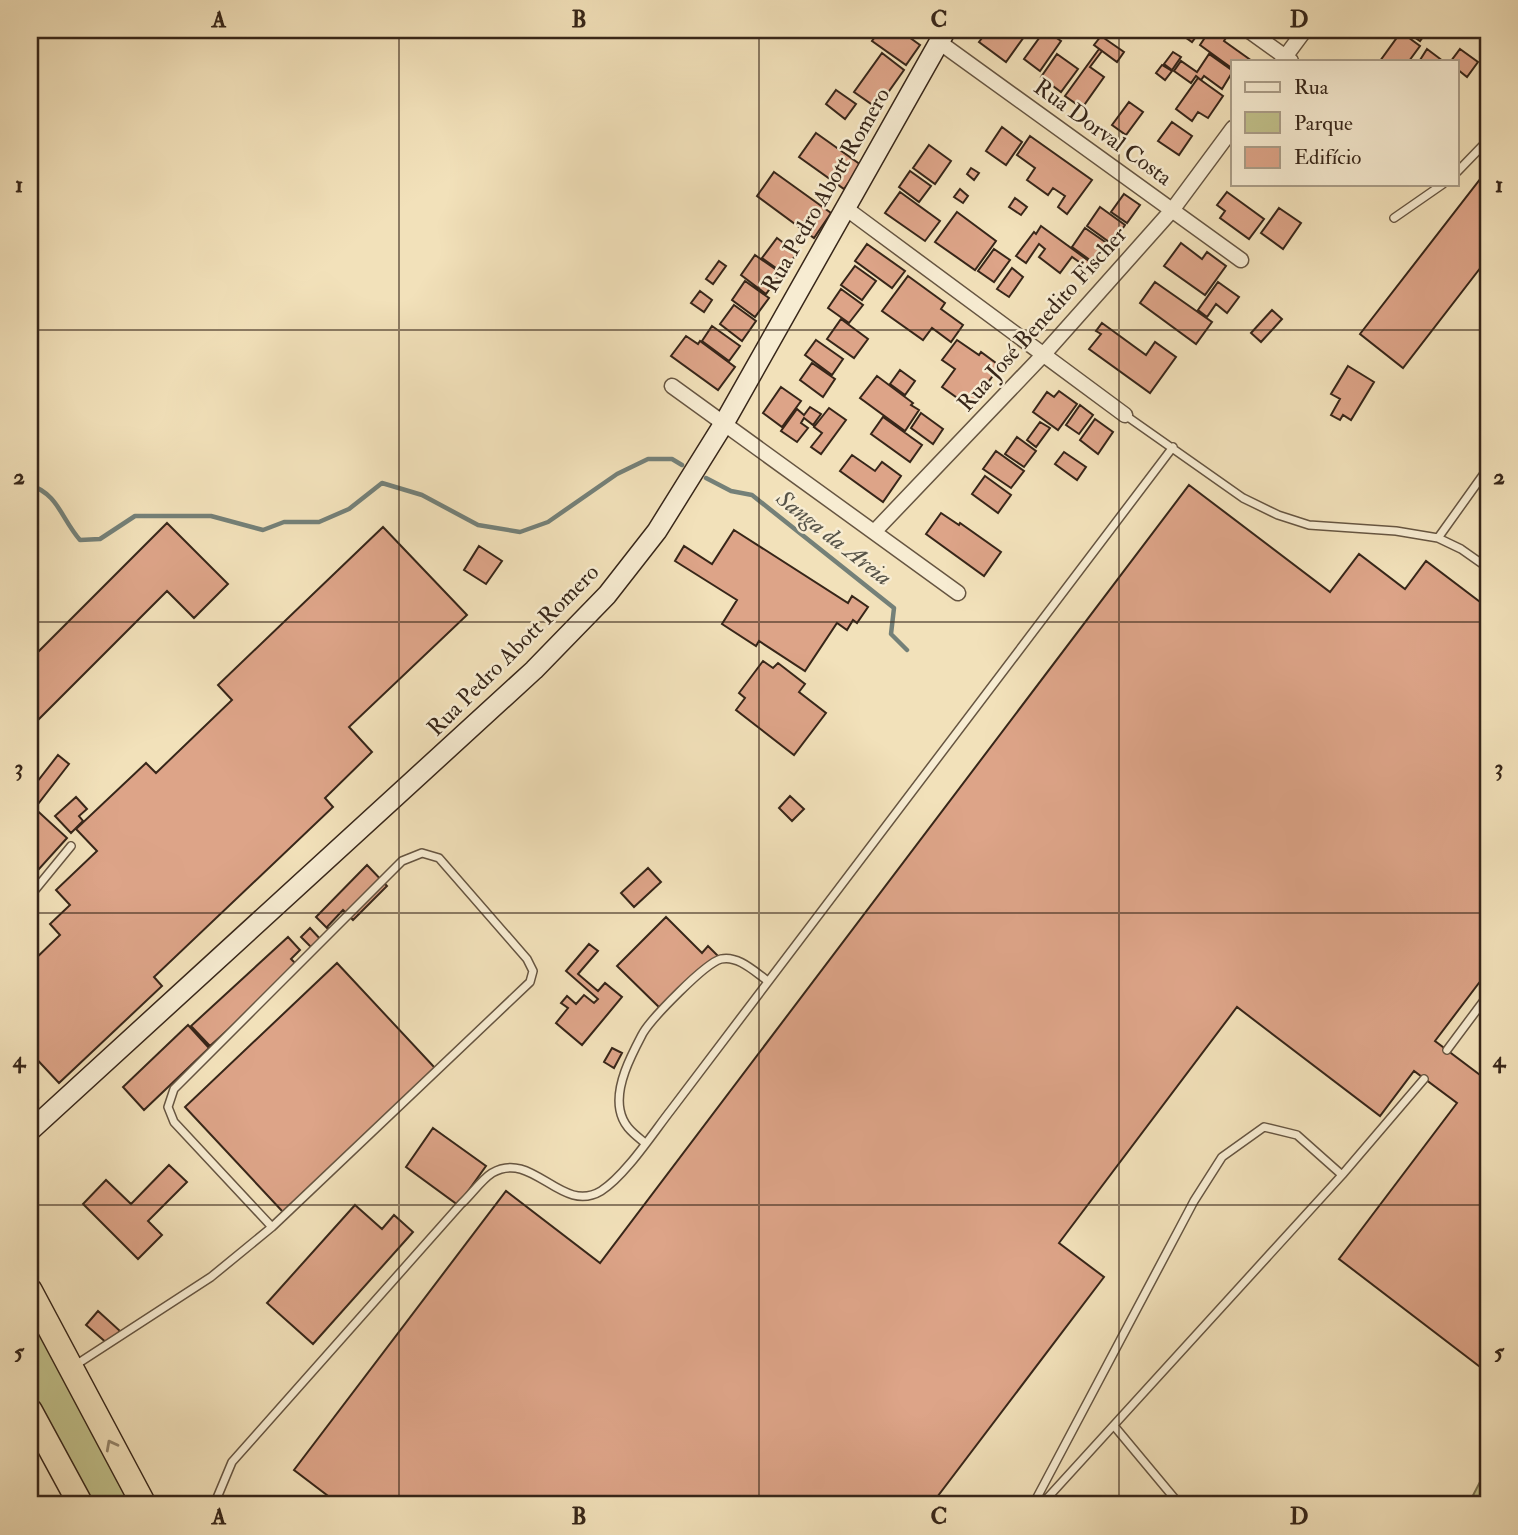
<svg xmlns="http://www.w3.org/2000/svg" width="1518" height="1535" viewBox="0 0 1518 1535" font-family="'IM FELL Double Pica',serif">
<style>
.green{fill:#c1c18b;stroke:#7c7452;stroke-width:2}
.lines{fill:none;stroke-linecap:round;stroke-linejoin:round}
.stream{stroke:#748078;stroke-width:4.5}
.building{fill:#dda488;stroke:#372619;stroke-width:2}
.lane-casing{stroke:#665541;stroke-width:10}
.street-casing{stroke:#665541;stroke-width:17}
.secondary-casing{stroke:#372619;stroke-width:22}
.highway-casing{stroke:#372619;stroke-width:27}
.lane{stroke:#f7ecd2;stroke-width:7}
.street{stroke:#f7ecd2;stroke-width:14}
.secondary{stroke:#f7ecd2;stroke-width:19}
.highway{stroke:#f2e1ba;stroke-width:24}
.oneway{stroke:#94846a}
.grid{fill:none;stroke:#372619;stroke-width:2;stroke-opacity:0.55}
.labels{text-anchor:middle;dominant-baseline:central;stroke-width:5;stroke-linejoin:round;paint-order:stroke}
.street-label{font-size:23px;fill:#372619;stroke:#f7ecd2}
.water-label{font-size:24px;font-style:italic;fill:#565348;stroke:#f7ecd2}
.neatline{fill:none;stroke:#372619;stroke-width:2.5}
.grid-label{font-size:23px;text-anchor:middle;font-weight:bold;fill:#372619}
</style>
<rect width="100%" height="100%" fill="#f2e1ba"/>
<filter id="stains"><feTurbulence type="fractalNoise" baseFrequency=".00286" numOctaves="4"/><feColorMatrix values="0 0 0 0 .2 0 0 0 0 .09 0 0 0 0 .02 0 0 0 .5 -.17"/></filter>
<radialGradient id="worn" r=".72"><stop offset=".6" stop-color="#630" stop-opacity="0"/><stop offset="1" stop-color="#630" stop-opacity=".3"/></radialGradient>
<path class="green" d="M30 1314 133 1505H90L30 1393Z
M1488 1472V1505H1468L1482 1478Z"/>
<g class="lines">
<path class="stream" d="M706 478 731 491 752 495 894 608 891 634 907 650
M30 485C58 494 61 518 80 540L100 539 135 516H211L263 530 284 522H319L349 509 382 483 422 495 478 525 520 532 548 522 617 474 648 459H672L682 465"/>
</g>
<path class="building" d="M880 30H886L891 33 894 30H899L920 45 906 65 872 41Z
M988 30H1029L1006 62 979 42Z
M1045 30 1061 41 1040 71 1024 59Z
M1180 30H1201L1192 42 1178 32Z
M1210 30H1225L1229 33 1224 41 1252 61H1233V69L1200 45Z
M1404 30H1428L1420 41Z
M1401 32 1420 46 1409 61H1380Z
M1101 36 1124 52 1117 62 1094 45Z
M1099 49 1102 51 1090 67 1104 77 1082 108 1065 96Z
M1427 49 1443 61 1420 60Z
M1460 49 1478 62 1467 77 1457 69V61H1451Z
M1173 52 1181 57 1172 70 1164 64Z
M882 53 904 70 877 108 854 92Z
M1057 54 1078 69 1061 92 1041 77Z
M1209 54 1233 71 1222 89 1204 76 1201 80 1196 76 1191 83 1174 71 1181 61 1197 72Z
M1162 65 1172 71 1165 80 1156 73Z
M1198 78 1223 96 1208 118 1198 112 1192 121 1176 109Z
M836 90 856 104 845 119 826 104Z
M1129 102 1143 112 1126 135 1112 125Z
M1172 122 1192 136 1179 155 1158 141Z
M1002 127 1022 142 1006 165 986 151Z
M816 133 861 165 844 189 799 157Z
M1030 136 1092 180 1067 214 1058 207 1065 196 1053 188 1048 195 1027 180 1035 168 1017 155Z
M929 145 951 161 935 184 913 168Z
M971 168 979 173 974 180 967 174Z
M1488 169V258L1403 368 1360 334Z
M910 171 931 186 919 202 899 187Z
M774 172 831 213 814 238 757 196Z
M960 189 968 196 963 203 954 197Z
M900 192 940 221 925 241 885 213Z
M1227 192 1264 219 1249 239 1220 218 1225 211 1217 205Z
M1124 194 1140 205 1127 223 1111 212Z
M1015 198 1027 207 1021 215 1009 207Z
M1100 207 1125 225 1112 244 1087 226Z
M1279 208 1301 223 1283 249 1261 233Z
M957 212 996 241 975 270 935 242Z
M1041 226 1093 264 1089 269 1072 257 1060 273 1039 257 1045 249 1039 244 1026 263 1016 256 1034 232 1036 234Z
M1085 228 1108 244 1094 263 1072 247Z
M777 238 797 253 783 273 762 258Z
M1181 243 1202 259 1207 252 1226 266 1205 295 1164 266Z
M867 244 905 271 892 288 855 261Z
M994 249 1010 260 994 282 978 271Z
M755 255 781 273 766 294 741 275Z
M719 261 726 266 713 284 706 279Z
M855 266 876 281 862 300 841 285Z
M1012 268 1023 277 1009 297 997 289Z
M908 276 945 303 941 309 963 325 951 342 932 328 923 340 882 311Z
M745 281 769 298 755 317 732 300Z
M1155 282 1212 322 1196 344 1140 303Z
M1218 282 1239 297 1227 313 1216 304 1207 317 1198 310Z
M841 289 863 305 849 323 828 308Z
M700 291 712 300 704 312 691 303Z
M734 305 756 321 742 341 720 324Z
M1272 310 1282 319 1261 342 1251 333Z
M841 319 868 339 854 358 827 339Z
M1102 323 1146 355 1155 342 1176 357 1150 393 1089 349 1101 334 1096 331Z
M712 326 740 346 729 361 702 341Z
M686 336 698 344 700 341 735 367 718 390 671 356Z
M816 340 843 359 832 375 805 355Z
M957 340 979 355 981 352 1000 366 970 407 942 387 955 369 942 360Z
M812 363 835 379 823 397 800 380Z
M1348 366 1374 382 1351 420 1343 415 1340 420 1331 415 1340 399 1331 394Z
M900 370 915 381 905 395 890 384Z
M877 376 913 403 911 405 919 410 905 431 860 398Z
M781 387 801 401 782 427 763 413Z
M1059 391 1077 404 1058 430 1033 412 1047 392 1054 397Z
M1080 405 1093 415 1079 434 1066 425Z
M810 407 821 414 813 425 804 418 801 423 808 428 797 442 781 431 797 409 804 415Z
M829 408 846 420 821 454 811 447 822 433 814 427Z
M921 413 943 429 933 444 911 428Z
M883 417 922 445 910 462 871 434Z
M1095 419 1113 432 1098 454 1080 440Z
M1040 422 1050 428 1036 447 1027 440Z
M1017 437 1036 451 1024 467 1005 454Z
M996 451 1024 471 1011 488 983 469Z
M1064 452 1086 467 1077 480 1055 464Z
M852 455 875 471 882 462 901 476 883 502 840 471Z
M985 476 1011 495 998 513 972 494Z
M1189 485 1330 592 1359 554 1405 589 1426 561 1488 608V971L1435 1041 1488 1081V1373L1339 1259 1457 1103 1414 1071 1380 1116 1237 1007 1059 1243 1104 1277 931 1505H340L294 1470 506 1191 600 1263Z
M941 513 959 525 960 523 1001 552 984 576 926 534Z
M167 523 228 584 194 618 167 591 30 728V660Z
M383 527 467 615 349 727 372 752 325 798 333 807 154 977 162 986 59 1083 30 1052V964L60 935 50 924 70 905 56 890 97 851 76 829 146 763 156 773 232 700 218 685Z
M734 530 848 603 852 596 868 607 857 623 853 620 847 630 837 623 805 671 759 641 756 646 722 624 737 600 675 561 684 546 712 564Z
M479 546 502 561 486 584 464 570Z
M763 661 773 668 778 663 805 684 799 692 826 713 794 755 736 710 745 698 739 693Z
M58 755 69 764 38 804 30 797V791Z
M790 796 804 809 792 821 779 808Z
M76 797 87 809 79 816 83 821 71 833 55 816Z
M30 804 67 838 30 879Z
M367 865 387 886 353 920 343 910 327 927 333 933 315 951 301 937 310 928 322 941 331 932 316 917Z
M648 868 661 882 634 907 621 893Z
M666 917 702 953 708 946 718 956 663 1011 617 966Z
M288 937 300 950 291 959 298 966 210 1046 191 1026Z
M589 944 598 951 578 974 598 991 605 983 622 997 582 1045 556 1023 568 1008 561 1003 567 996 576 1004 584 995 594 1003 598 999 566 971Z
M337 963 435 1068 283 1212 185 1107Z
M188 1025 209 1048 144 1110 123 1087Z
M612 1048 622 1053 614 1068 604 1062Z
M30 1092 38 1100 30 1109Z
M433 1128 486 1166 458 1205 406 1167Z
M169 1165 187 1182 148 1221 162 1235 138 1259 83 1204 106 1180 131 1204Z
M355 1205 382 1229 394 1215 413 1232 313 1344 267 1303Z
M98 1311 120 1331 108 1344 86 1325Z"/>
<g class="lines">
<defs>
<path id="lane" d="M1457 172 1488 140
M1394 218 1443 184
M1125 415 1243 498 1278 515 1309 525 1396 531 1438 538 1461 549 1488 568
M1438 538 1488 468
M30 896 71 846
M1447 1050 1488 995
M645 1143C633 1133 623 1126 620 1110 615 1085 632 1054 643 1033 652 1018 705 963 721 959 738 955 755 972 768 981
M74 1366 211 1277 272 1227 530 982 533 971 527 959 439 858 422 853 402 861 174 1089 168 1107 174 1122 272 1227
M1115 1427 1180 1505
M214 1505 232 1462 461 1204C471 1195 481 1180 492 1173 533 1149 561 1215 601 1191 625 1176 653 1133 671 1110L1173 447
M1033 1505 1194 1201 1222 1157 1264 1127 1297 1135 1342 1175
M1041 1505 1342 1175 1424 1079"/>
<path id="street" d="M1248 30 1291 61
M939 42 1241 260
M1282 61 1305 30
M844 207 1125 415
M672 386 958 593
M874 532 1043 355 1173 209 1233 128"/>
<path id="secondary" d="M30 1131 534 670 607 595 657 531 723 425 946 30"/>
<path id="highway" d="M30 1291 144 1505
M30 1411 81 1505"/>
</defs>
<use href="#lane" class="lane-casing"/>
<use href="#street" class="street-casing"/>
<use href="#secondary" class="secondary-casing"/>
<use href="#highway" class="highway-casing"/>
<use href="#lane" class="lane"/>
<use href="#street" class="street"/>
<use href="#secondary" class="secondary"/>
<use href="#highway" class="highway"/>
</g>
<defs><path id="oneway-chevron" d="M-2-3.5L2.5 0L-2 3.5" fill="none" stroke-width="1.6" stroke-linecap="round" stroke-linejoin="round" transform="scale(1.75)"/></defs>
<use class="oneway" href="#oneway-chevron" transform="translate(111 1445) rotate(-118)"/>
<path class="grid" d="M399 30V1505M759 30V1505M1119 30V1505M30 330H1488M30 622H1488M30 913H1488M30 1205H1488"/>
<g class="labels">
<g class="street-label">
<text transform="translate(1103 132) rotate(36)">Rua Dorval Costa</text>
<text transform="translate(826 190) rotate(-60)">Rua Pedro Abott Romero</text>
<text transform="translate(1042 319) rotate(-48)">Rua José Benedito Fischer</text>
<text transform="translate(513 650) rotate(-45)">Rua Pedro Abott Romero</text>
</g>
<g class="water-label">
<text transform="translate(834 538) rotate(38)">Sanga da Areia</text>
</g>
</g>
<rect width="1518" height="1535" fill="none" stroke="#f2e1ba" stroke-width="77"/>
<rect x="1231" y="60" width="228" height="126" fill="#f7ecd2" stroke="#aa9d88" stroke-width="2"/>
<rect x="1245" y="82" width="35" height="10" fill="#f7ecd2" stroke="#aa9d88" stroke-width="2"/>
<text x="1294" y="94" font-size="21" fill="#372619">Rua</text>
<rect x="1245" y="112" width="35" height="21" fill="#c1c18b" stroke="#aa9d88" stroke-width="2"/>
<text x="1294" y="130" font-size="21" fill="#372619">Parque</text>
<rect x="1245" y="147" width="35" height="21" fill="#dda488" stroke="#aa9d88" stroke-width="2"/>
<text x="1294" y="164" font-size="21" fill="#372619">Edifício</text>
<rect x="38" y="38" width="1442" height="1458" class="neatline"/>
<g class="grid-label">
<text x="219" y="27">A</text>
<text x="579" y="27">B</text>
<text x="939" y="27">C</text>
<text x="1299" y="27">D</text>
<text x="19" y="192">1</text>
<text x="1499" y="192">1</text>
<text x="19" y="484">2</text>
<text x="1499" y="484">2</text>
<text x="19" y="775">3</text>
<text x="1499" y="775">3</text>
<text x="19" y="1067">4</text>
<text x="1499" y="1067">4</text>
<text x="19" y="1359">5</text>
<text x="1499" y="1359">5</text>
<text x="219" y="1524">A</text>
<text x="579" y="1524">B</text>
<text x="939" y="1524">C</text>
<text x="1299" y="1524">D</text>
</g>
<rect width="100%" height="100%" filter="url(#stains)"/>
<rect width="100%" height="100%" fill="url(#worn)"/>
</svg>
